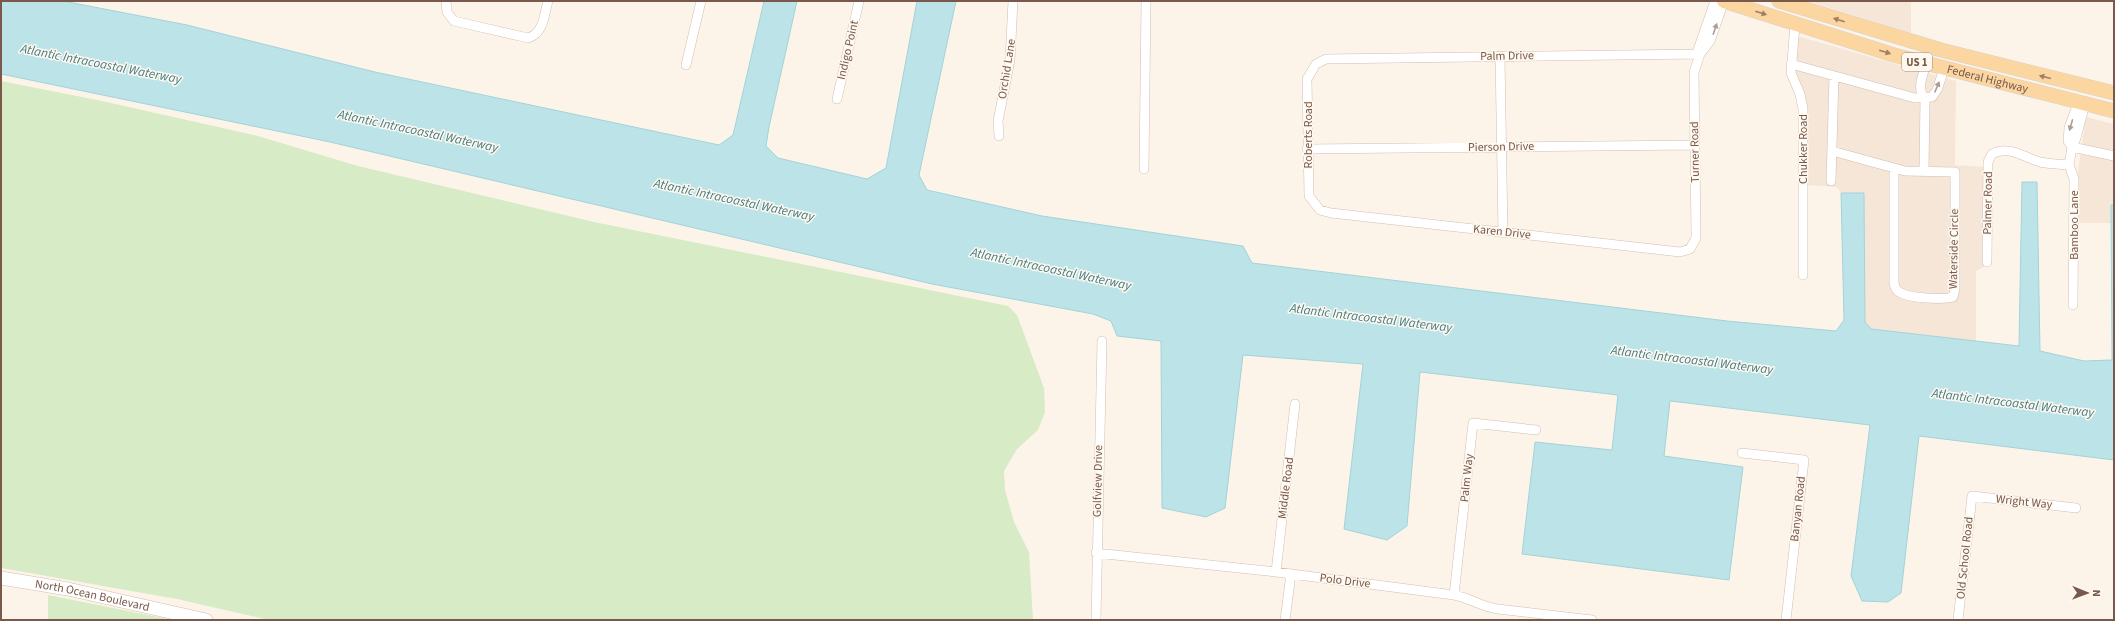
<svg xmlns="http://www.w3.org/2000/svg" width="2115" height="621" viewBox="0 0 2115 621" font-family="'Source Sans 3',sans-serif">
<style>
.residential{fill:#f5e6d7}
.green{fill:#d7ebc6}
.water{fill:#bce3e7;stroke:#a2d3d9}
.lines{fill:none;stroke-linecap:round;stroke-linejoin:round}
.street-casing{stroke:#d2beb0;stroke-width:10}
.secondary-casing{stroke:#d5bdad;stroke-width:14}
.primary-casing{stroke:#d9d1cd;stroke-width:15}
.street{stroke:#fff;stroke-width:9}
.secondary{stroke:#fff;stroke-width:13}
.primary{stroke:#fbd6a1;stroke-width:14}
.oneway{fill:#9f7e65}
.oneway2{fill:#ae9b93}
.labels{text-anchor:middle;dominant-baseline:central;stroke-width:3;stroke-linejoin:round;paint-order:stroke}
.shield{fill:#fff8ef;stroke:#a0897c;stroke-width:1}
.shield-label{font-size:11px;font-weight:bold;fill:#78594b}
.street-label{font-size:12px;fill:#78594b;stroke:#fff8ef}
.water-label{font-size:13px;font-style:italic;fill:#417b84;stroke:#fff8ef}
</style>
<rect width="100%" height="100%" fill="#fdf4e9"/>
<path class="residential" d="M1807 1H1911V33Z
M1797 36 1956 81 1955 165 1986 167 1985 266 1976 271V341L1871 329 1865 322 1864 193H1841L1837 187 1806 185V105L1795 68Z
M2086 117 2114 124V205H2111V223H2078V171Z"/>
<path class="green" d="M1 81 102 101 258 136 358 166 594 222 1008 306 1017 315 1044 388 1045 412 1038 430 1017 449 1004 471 1005 490 1014 522 1029 552 1033 620H269L177 599 1 568Z
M48 595 173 620H48Z"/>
<path class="water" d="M1 1H63L187 25 375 72 719 145 733 135 764 1H797L769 127 766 146 778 158 867 179 886 168 917 1H956L919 175 927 190 1042 216 1243 246 1252 263 1727 321 1836 331 1844 320 1841 193H1864L1865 322 1871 329 2019 346 2022 182H2037L2040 351 2084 361 2112 360 2111 205H2114V460L1919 436 1901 593 1888 602 1862 601 1851 576 1870 425 1670 401 1664 456 1743 467 1729 580 1522 554 1535 442 1612 450 1618 395 1420 372 1407 526 1387 540 1344 529 1363 364 1243 355 1225 508 1206 517 1162 508 1161 341 1117 336 1111 321 1093 314 932 284 330 142 1 74Z"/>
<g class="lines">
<defs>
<path id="street" d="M446 1 447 12 454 21 528 38C544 33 544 15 548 1
M1795 25 1791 73 1800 94 1803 109V275
M1700 54 1326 59 1316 64 1307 79 1309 196 1320 210 1331 213 1680 252 1690 249 1696 238 1694 72 1700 54 1710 41 1724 1
M1700 54 1698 50 1715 1
M1500 56 1503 233
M1791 64 1915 98 1932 97 1937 90 1944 69
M686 65 701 1
M837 99 859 1
M999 136 998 121 1010 60 1013 1
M2072 147 2068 141 2069 128 2078 103
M2072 147 2114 156
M1307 149 1695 145
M1832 151 1905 171 1955 172V289L1953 297C1943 300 1910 298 1901 293 1896 291 1895 288 1894 283V168
M1144 169 1146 1
M1924 171 1925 99C1916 89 1923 75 1926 64
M1831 181 1834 76
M1987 262 1988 162 1992 154C2009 145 2023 157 2040 162 2049 164 2060 164 2069 165
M2073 305 2074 179 2069 165 2072 147 2076 138 2085 104
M1742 453 1804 460 1786 620
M1096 553 1276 572 1454 595C1470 598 1482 607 1498 609L1592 620
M1276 572 1295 404
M1454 595 1473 423 1536 430
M1096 620 1102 341
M1285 620 1291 574
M1958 620 1972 496 2076 508"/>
<g id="secondary">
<path id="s1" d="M1 578 68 589 206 620"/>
</g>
<g id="primary">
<path id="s2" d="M1724 1 1894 55 2114 111"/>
<path d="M1779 1 1941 50 2114 93"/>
</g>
</defs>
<use href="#street" class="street-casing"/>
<use href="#secondary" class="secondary-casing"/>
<use href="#primary" class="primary-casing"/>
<use href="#street" class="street"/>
<use href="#secondary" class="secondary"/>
<use href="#primary" class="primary"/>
</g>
<defs><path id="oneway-solid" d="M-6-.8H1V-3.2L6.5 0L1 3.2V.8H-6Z"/></defs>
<g class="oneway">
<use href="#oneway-solid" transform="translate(1761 13) rotate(18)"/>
<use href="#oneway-solid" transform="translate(1839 20) rotate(-163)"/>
<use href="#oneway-solid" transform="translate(1885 52) rotate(17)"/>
<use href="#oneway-solid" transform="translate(2045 77) rotate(-166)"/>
</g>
<g class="oneway2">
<use href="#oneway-solid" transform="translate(1715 29) rotate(-71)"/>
<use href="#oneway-solid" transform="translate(1937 87) rotate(-67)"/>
<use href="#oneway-solid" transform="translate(2071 125) rotate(106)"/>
</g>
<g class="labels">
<rect class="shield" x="1902" y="53" width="30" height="18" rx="3"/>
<g class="shield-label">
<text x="1917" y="62">US 1</text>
</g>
<g class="street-label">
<text transform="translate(848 50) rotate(-77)">Indigo Point</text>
<text transform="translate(1507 56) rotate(-1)">Palm Drive</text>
<text transform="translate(1007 69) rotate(-81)">Orchid Lane</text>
<text stroke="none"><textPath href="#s2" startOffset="275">Federal Highway</textPath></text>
<text transform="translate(1308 135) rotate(-90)">Roberts Road</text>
<text transform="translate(1501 147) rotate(-1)">Pierson Drive</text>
<text transform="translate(1803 149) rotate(-90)">Chukker Road</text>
<text transform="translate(1695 152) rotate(-91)">Turner Road</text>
<text transform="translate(1988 203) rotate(-89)">Palmer Road</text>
<text transform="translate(2074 225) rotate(-90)">Bamboo Lane</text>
<text transform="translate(1502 232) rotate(6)">Karen Drive</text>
<text transform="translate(1954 249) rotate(-89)">Waterside Circle</text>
<text transform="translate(1467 478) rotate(-84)">Palm Way</text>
<text transform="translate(1098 481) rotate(-89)">Golfview Drive</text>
<text transform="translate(1286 488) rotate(-83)">Middle Road</text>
<text transform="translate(2024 502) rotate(6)">Wright Way</text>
<text transform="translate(1798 509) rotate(-84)">Banyan Road</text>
<text transform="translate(1965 558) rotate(-84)">Old School Road</text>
<text transform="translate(1345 581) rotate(7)">Polo Drive</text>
<text stroke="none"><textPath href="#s1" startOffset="93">North Ocean Boulevard</textPath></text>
</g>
<g class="water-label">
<text transform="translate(101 64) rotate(11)">Atlantic Intracoastal Waterway</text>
<text transform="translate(418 131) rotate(12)">Atlantic Intracoastal Waterway</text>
<text transform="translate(734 200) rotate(12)">Atlantic Intracoastal Waterway</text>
<text transform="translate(1051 269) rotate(12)">Atlantic Intracoastal Waterway</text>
<text transform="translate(1371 318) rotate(7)">Atlantic Intracoastal Waterway</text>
<text transform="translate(1692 360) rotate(7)">Atlantic Intracoastal Waterway</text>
<text transform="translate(2013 403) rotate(7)">Atlantic Intracoastal Waterway</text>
</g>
</g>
<rect width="2115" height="621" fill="none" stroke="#78594b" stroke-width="4"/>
<g transform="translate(2087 593) rotate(91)" stroke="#fff8ef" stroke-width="3" paint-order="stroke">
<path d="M0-3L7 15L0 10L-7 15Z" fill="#78594b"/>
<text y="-6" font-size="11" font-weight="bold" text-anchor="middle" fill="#78594b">N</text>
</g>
</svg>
